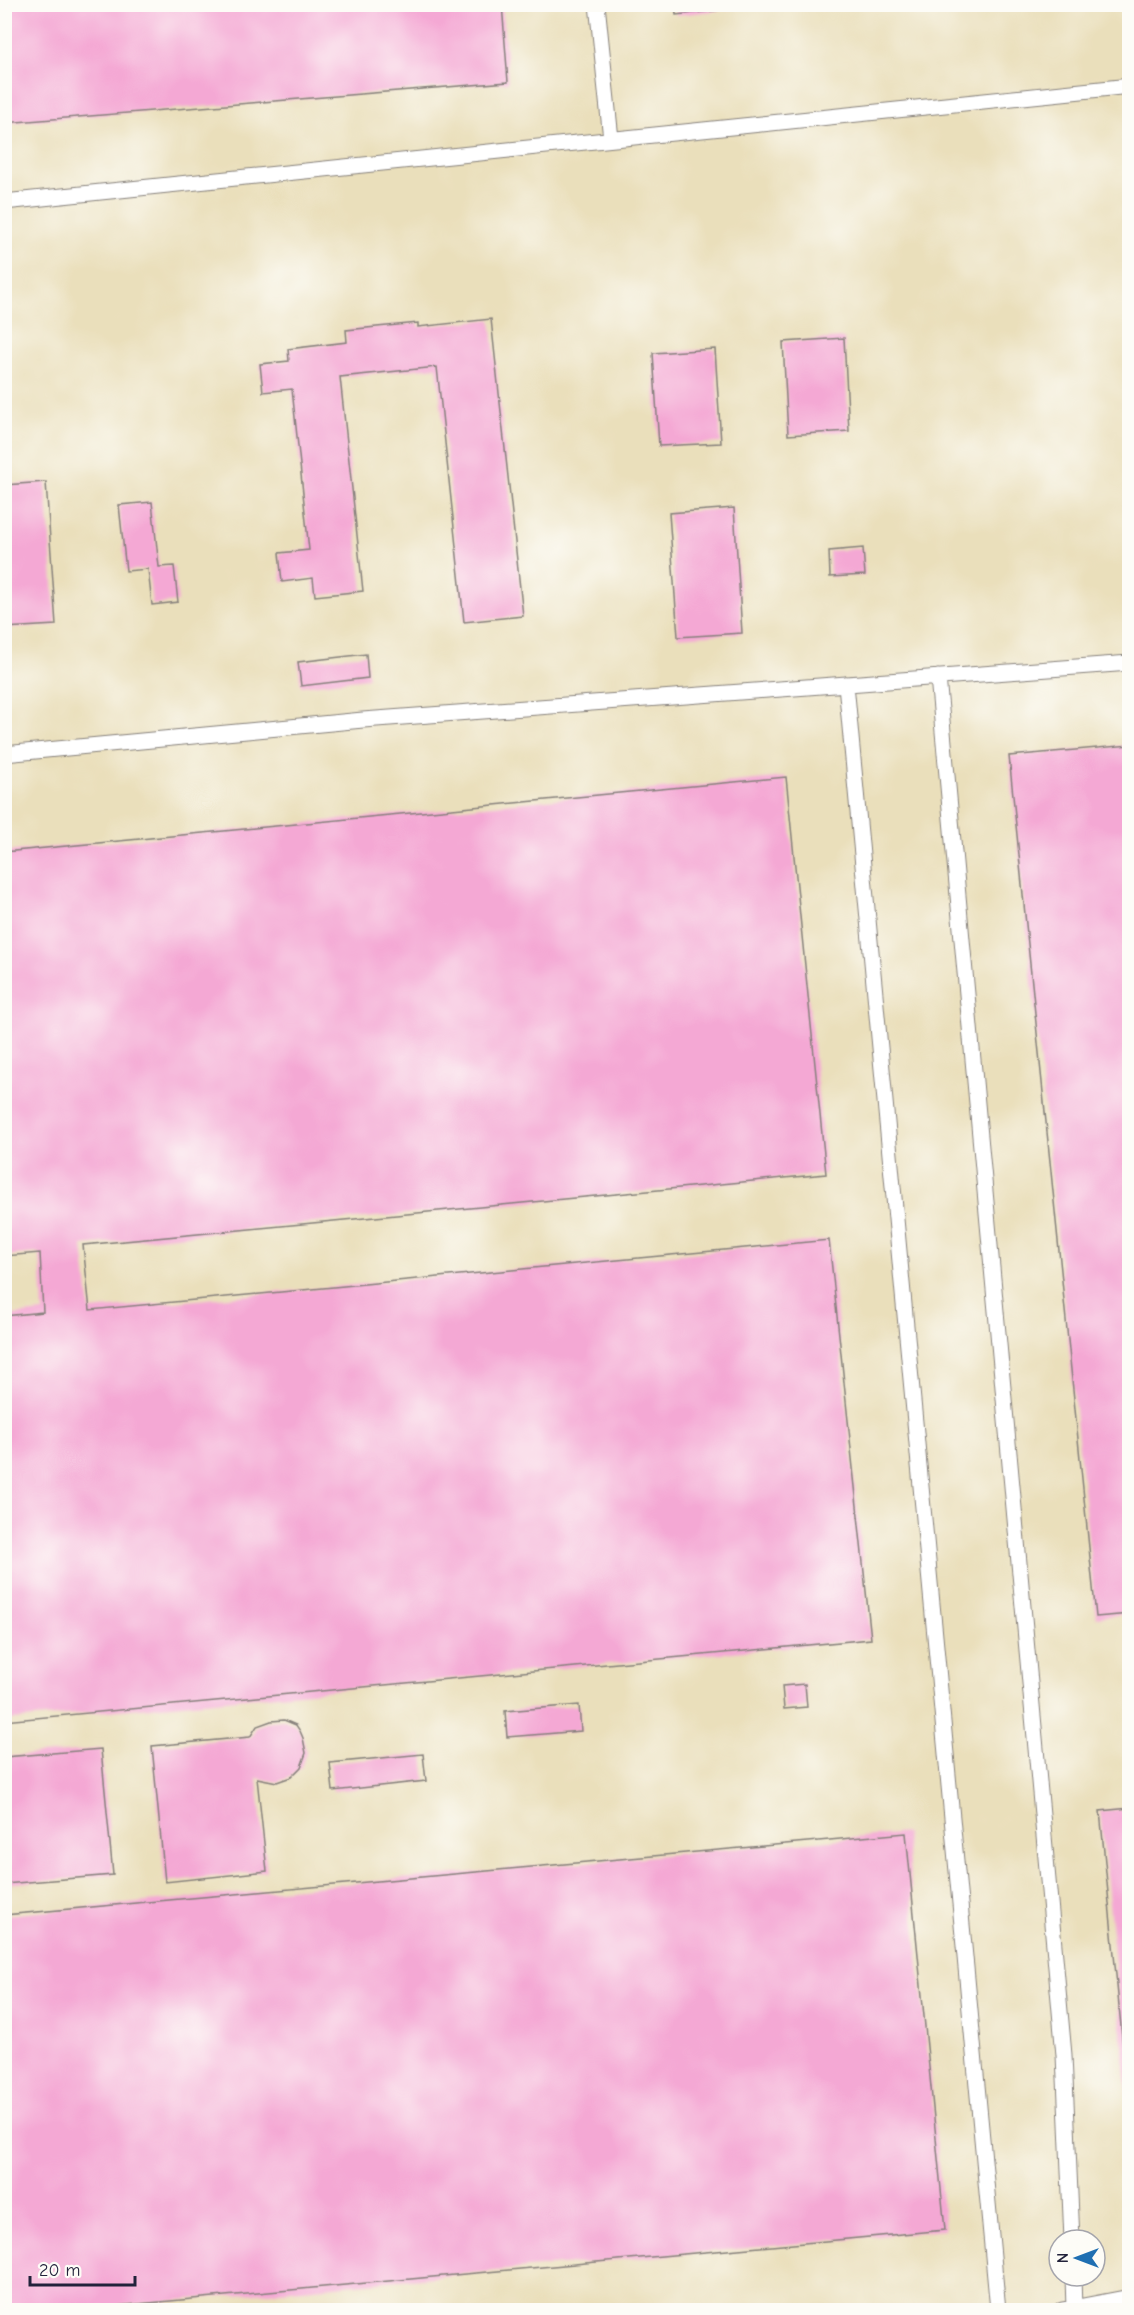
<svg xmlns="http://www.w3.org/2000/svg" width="1134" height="2315" viewBox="0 0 1134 2315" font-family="'Comic Neue',sans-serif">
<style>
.building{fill:#f4a8d4}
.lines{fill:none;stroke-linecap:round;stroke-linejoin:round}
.lane-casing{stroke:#86807b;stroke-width:17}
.lane{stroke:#fff;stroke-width:15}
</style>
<rect width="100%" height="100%" fill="#fdfcf7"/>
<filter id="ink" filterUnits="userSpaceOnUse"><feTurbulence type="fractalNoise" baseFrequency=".0167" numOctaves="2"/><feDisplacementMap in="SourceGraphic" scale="12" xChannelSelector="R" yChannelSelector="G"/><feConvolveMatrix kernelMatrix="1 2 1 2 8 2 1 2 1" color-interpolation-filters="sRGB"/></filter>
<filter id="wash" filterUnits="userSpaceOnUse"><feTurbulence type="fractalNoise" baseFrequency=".008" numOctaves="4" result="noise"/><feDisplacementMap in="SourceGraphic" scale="24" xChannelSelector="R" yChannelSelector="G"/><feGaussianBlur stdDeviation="1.35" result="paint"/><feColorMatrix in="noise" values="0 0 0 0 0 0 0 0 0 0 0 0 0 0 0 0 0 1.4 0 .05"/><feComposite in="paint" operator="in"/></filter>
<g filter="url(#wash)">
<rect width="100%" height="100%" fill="#eadfbb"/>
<g id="blocks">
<path class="building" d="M4 4H502L508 82 4 123Z
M675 4H758V6L676 15Z
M491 319 523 616 464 622 437 367 340 377 363 591 315 596 313 578 282 582 279 553 309 550 292 389 263 392 260 364 289 361 288 349 347 342 346 330 418 323V327Z
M844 338 849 431 788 435 783 342Z
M715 349 721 443 659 446 653 353Z
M46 482 56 625 4 628V485Z
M152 502 159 567 174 566 178 602 152 605 148 569 126 571 119 505Z
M734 508 742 633 678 637 669 513Z
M863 548 865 575 830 577 829 551Z
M366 654 368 678 301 686 298 662Z
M1130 745V1614L1096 1617 1009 756Z
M786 777 826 1174 83 1245 90 1310 829 1240 871 1639 4 1721V1316L43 1312 40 1253 4 1256V852Z
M805 1684 807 1707 784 1709 782 1686Z
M579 1705 581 1731 507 1737 505 1711Z
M284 1720 296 1725 300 1731 303 1738 306 1753 301 1767 291 1777 277 1782 257 1778 267 1871 165 1882 152 1746 250 1737 257 1726 271 1721Z
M101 1749 113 1875 4 1884V1757Z
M423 1754 426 1781 333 1791 330 1763Z
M1130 1808V2098H1128L1100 1811Z
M906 1833 945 2230 72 2310H4V1915Z"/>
</g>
</g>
<g filter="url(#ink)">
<use href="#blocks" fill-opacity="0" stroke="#86807b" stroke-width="1.5"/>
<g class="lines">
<defs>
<path id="lane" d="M597 4 611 139
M4 202 1130 86
M938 677 1064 2055 1072 2240
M846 684 998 2310
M4 754 363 720 1130 663
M1073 2276 1074 2309
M1062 2310 1130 2297"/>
</defs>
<use href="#lane" class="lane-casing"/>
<use href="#lane" class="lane"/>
</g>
</g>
<rect width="1134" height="2315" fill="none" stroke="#fdfcf7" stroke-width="24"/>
<g transform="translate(1077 2258) rotate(270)"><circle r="28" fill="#fdfcf7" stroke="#a5a5ac" stroke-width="1.5"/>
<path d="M0-4.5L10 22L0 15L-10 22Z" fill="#1f6fb2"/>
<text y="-9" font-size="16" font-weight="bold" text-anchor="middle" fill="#22223b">N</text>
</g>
<path d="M30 2276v9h105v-9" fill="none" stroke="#22223b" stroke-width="3"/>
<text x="39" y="2276" font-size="18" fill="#22223b" stroke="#fdfcf7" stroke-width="4.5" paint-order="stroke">20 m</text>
</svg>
